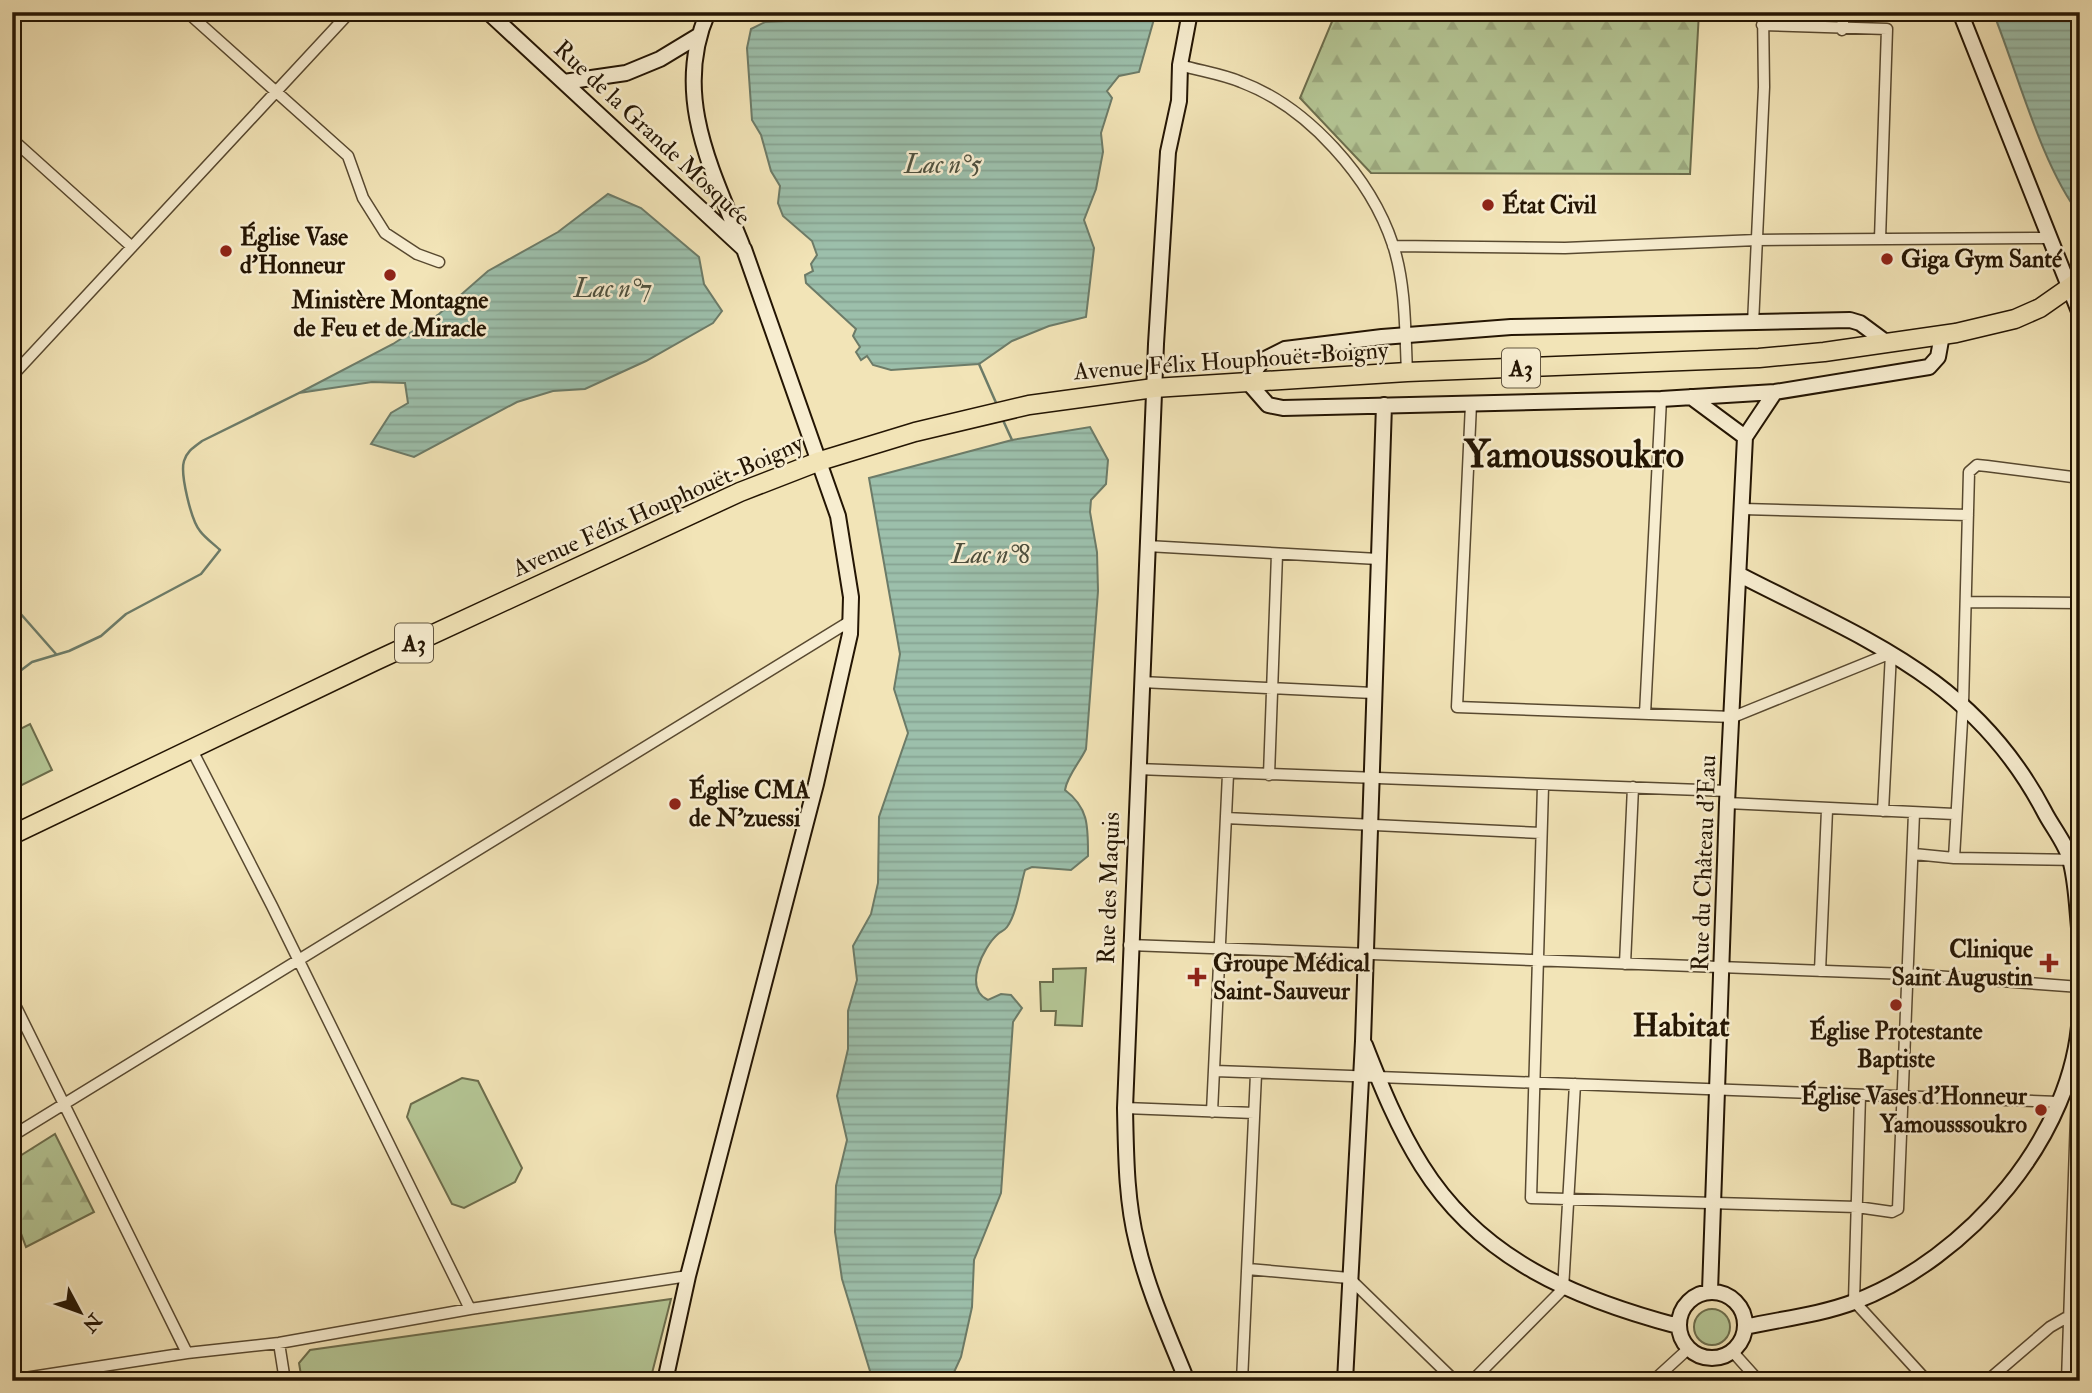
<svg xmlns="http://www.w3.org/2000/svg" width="2092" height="1393" viewBox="0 0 2092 1393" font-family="'IM FELL Double Pica',serif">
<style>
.grass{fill:#b4c594;stroke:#6c6d4c;stroke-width:2}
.forest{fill:url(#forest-firs);stroke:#6c6d4c;stroke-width:2}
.water{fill:url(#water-rules);stroke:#6c7b68;stroke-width:2}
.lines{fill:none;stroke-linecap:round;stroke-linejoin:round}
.stream{stroke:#6c7b68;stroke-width:2.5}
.street-casing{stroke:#584930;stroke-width:13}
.secondary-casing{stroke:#241503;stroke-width:18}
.highway-casing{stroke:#241503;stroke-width:21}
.street{stroke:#f7edd0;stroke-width:10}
.secondary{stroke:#f7edd0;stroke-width:14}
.highway{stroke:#f2e4b7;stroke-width:18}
.poi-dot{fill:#8f2418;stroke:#f7edd0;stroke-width:2.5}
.labels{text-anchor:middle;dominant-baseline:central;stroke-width:5;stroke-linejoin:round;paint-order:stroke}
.shield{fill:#f7edd0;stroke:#635640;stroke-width:2}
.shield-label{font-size:23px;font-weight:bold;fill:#241503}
.street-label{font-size:24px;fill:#241503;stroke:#f7edd0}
.poi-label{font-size:24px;font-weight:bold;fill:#241503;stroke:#f7edd0;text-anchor:start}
.water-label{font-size:26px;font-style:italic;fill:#4e503e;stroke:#f7edd0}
.district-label{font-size:32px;font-weight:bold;fill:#241503;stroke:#f7edd0}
.town-label{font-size:38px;font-weight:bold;fill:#241503;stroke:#f7edd0}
</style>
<defs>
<pattern id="forest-firs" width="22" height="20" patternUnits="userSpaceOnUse" patternTransform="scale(1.75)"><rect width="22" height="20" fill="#b4c594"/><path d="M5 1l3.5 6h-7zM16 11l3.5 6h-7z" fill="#9ba87e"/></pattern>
<pattern id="water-rules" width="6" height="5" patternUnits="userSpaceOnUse" patternTransform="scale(1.75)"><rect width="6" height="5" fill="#9cbfab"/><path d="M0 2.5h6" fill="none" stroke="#86a392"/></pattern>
</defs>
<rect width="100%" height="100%" fill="#f2e4b7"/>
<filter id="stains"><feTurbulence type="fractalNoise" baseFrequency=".00286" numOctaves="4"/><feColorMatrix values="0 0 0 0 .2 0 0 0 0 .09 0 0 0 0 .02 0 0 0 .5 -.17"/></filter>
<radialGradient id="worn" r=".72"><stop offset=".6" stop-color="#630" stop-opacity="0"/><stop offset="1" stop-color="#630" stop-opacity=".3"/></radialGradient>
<path class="grass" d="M30 724 52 770 12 790V733Z
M1086 968 1082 1026 1055 1025 1056 1011H1041L1040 982H1053V969Z
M462 1078 478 1081 522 1168 515 1182 464 1208 452 1204 407 1117 411 1104Z
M671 1299 650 1381H302L299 1363 310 1350Z
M1694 1327a18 18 0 1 1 36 0a18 18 0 1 1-36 0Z"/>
<path class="forest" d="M1336 12H1699L1690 174 1371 173 1300 98Z
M55 1134 94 1212 26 1247 12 1209V1161Z"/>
<path class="water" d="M791 12H1156L1139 72 1119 76 1107 91 1112 98 1101 133 1103 152 1096 189 1084 220 1094 248 1086 317 1049 326 1012 341 979 364 891 370 873 365 867 356 861 360 856 352 860 347 853 336 856 329 806 283 805 275 813 271 811 264 817 255 812 241 783 216 778 203 780 186 771 171 761 135 752 120 747 48 751 29 765 22 785 21Z
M1993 12H2080V215C2042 167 2017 71 1993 12Z
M608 194 641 208 699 257 704 284 722 311 713 323 646 361 585 389 553 391 517 402 414 457 371 444 391 413 408 403 405 383 372 382 299 393 393 344 439 314 488 271 558 232Z
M1090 427 1108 460 1106 484 1091 500 1090 512 1097 552 1098 591 1086 749C1080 762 1067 776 1065 790 1089 808 1088 827 1088 856L1071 870 1032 867 1025 870C1020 887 1017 913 1007 927 1005 930 1000 932 998 934 983 947 963 988 988 1000L1001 994 1011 995 1022 1008 1013 1022 1001 1193 974 1260 972 1307 961 1357 950 1381H873L842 1279 835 1232 836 1186 847 1140 837 1096 848 1049V1011L857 980 853 946 871 914 878 883 879 817 908 733 894 689 900 654 869 478 1012 440Z"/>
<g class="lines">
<path class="stream" d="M979 364 997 405
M1002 418 1012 440
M12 604 56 654
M12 677 32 662 69 651 101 636 126 614 201 574 220 550C214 544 205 538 200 531 191 520 180 474 184 461 187 451 194 447 202 441L299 393"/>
<defs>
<path id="street" d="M187 12 348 156 363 198 385 233 417 254 439 262
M1762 25 1887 29 1880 239
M1842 30 1844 12
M1180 65C1200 71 1222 74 1241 82 1308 107 1371 178 1393 245 1406 285 1405 331 1407 372
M12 139 132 247
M1393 246 1565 248 1757 240 2047 238
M1753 324 1764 87 1763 12
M12 376 350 12
M1471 404 1457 707 1733 717 1891 653 1883 811
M1743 509 1968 515
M1147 546 1378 559
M1966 602 2080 603
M1141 682 1373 693
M1645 714 1661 399
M192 750 272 906 470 1309
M1137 769 1728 791
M1269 775 1277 554
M1543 786 1531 1198 1857 1207 1892 1212 1898 1209 1914 813
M1727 803 1954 814
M1226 818 1541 833
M1914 854 1954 858 2080 860
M1954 858 1963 704 1969 472 1977 465 1987 466 2080 478
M2071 861 2077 837 2080 778
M1129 945 1908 974 2080 987
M1625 964 1633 787
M1820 971 1827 810
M12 999 187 1353
M1215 1071 2058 1102
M1860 1095 1854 1301 1927 1381
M1125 1108 1254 1113
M1212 1112 1228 774
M12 1136 852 620
M1248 1269 1349 1278 1455 1381
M279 1343 285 1381
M1732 1351 1759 1381
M12 1380 187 1353 279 1343 470 1309 688 1276
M1242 1381 1256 1074
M1472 1381 1563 1289 1575 1084
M1653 1381 1688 1349
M1987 1381 2050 1327 2069 1316
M2067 1381 2078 1058"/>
<path id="secondary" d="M488 12 744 249 838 516 851 597 850 634 816 784 688 1276 665 1381
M708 12C672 94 711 168 742 245
M1960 12 2080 314
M564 82 626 73 660 59 698 36
M1887 343 1860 323 1850 320 1511 327 1382 337 1285 349 1263 360 1247 381 1268 405 1283 408 1661 399 1775 392 1929 367 1938 357 1942 335
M1691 397 1745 437
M1740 575C1866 640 1974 678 2044 811 2052 827 2068 846 2071 863 2077 887 2077 913 2080 937
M1365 1045C1381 1086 1398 1128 1422 1166 1481 1260 1576 1299 1678 1326
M1710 1291 1727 803 1745 437 1775 392
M1679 1325a33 33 0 1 1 66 0a33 33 0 1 1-66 0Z
M1745 1327C1781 1319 1819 1315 1854 1302 1967 1259 2076 1136 2080 1011
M1187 1381C1169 1336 1148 1291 1137 1243 1126 1200 1126 1153 1125 1108L1156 344 1168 152 1179 101 1180 65 1190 12
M1345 1381 1363 1041 1384 405"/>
<path id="highway" d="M12 835 373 662 740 492 820 461 915 432 1029 405 1154 388 1407 372 1759 358 1824 352 1956 333 2015 319 2040 308 2080 280"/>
</defs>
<use href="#street" class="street-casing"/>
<use href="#secondary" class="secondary-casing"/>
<use href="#highway" class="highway-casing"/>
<use href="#street" class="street"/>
<use href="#secondary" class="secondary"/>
<use href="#highway" class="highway"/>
</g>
<g class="poi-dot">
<circle cx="1488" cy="205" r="7"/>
<circle cx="226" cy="251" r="7"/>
<circle cx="1887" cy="259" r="7"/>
<circle cx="390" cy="275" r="7"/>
<circle cx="675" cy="804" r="7"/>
<path d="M2045.5 952.5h7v7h7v7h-7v7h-7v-7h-7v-7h7z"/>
<path d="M1193.5 966.5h7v7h7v7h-7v7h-7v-7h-7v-7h7z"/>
<circle cx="1896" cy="1005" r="7"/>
<circle cx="2041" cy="1110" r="7"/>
</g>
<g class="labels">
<g class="shield">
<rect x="1502" y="348.5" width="38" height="39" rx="5"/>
<rect x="395" y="623.5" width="38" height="39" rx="5"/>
</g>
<g class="shield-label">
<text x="1521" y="368">A3</text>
<text x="414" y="643">A3</text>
</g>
<g class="street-label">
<text transform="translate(652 133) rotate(43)">Rue de la Grande Mosquée</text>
<text transform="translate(1231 361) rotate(-4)">Avenue Félix Houphouët-Boigny</text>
<text transform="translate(658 506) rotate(-24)">Avenue Félix Houphouët-Boigny</text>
<text transform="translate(1704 863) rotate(-88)">Rue du Château d'Eau</text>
<text transform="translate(1109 888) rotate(-88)">Rue des Maquis</text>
</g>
<g class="poi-label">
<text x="1502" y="205">État Civil</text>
<text x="240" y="237">Église Vase<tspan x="240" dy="28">d'Honneur</tspan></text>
<text x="1901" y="259">Giga Gym Santé</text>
<text x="390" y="300" text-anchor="middle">Ministère Montagne<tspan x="390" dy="28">de Feu et de Miracle</tspan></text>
<text x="689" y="790">Église CMA<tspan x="689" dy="28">de N’zuessi</tspan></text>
<text x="2033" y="949" text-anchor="end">Clinique<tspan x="2033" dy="28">Saint Augustin</tspan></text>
<text x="1213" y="963">Groupe Médical<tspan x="1213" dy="28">Saint-Sauveur</tspan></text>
<text x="1896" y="1031" text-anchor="middle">Église Protestante<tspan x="1896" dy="28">Baptiste</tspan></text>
<text x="2027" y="1096" text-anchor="end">Église Vases d'Honneur<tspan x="2027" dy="28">Yamousssoukro</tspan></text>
</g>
<g class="water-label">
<text x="943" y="165">Lac n°5</text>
<text x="613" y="289">Lac n°7</text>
<text x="991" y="555">Lac n°8</text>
</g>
<g class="district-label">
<text x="1681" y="1026">Habitat</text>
</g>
<g class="town-label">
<text x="1574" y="455">Yamoussoukro</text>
</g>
</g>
<rect width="2092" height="1393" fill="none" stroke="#f2e4b7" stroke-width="42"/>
<rect x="14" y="14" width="2064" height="1365" fill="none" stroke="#241503" stroke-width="3.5"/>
<rect x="21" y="21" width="2050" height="1351" fill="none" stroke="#241503" stroke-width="2"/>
<g transform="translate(80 1312) rotate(131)" stroke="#f7edd0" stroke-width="5" paint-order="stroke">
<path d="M0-5L12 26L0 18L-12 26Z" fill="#241503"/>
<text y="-10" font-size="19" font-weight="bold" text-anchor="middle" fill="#241503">N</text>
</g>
<rect width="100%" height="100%" filter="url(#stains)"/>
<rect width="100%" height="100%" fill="url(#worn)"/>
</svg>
